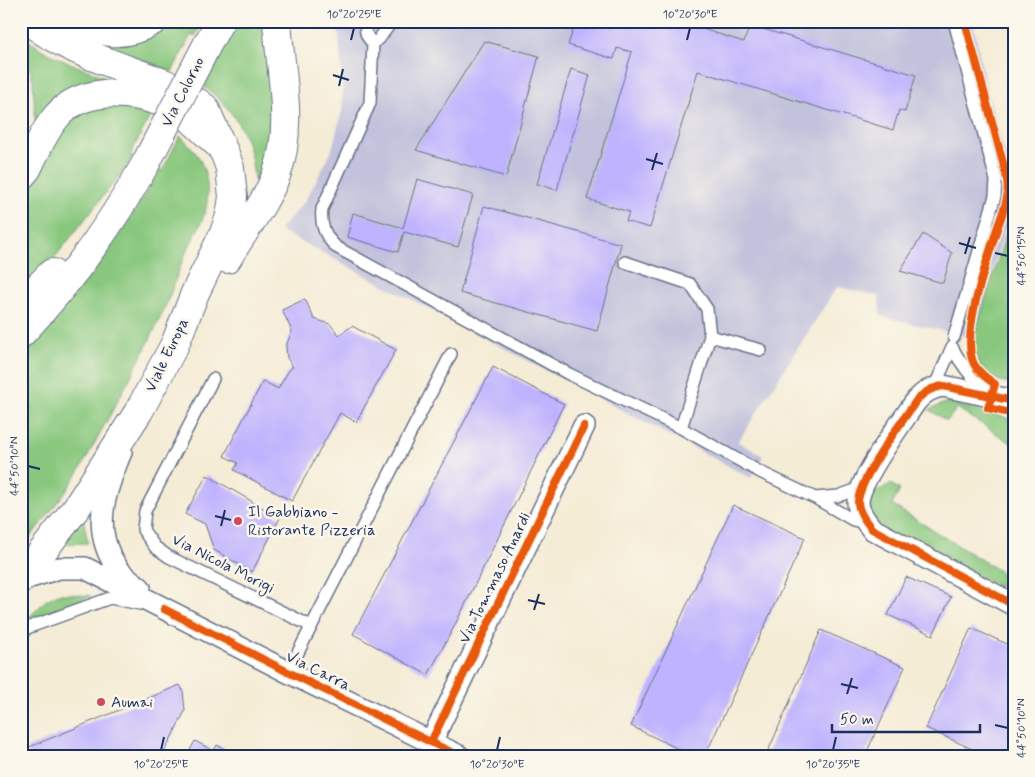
<svg xmlns="http://www.w3.org/2000/svg" width="1035" height="777" viewBox="0 0 1035 777" font-family="Mynerve,sans-serif">
<style>
.industrial{fill:#c2c2dc}
.green{fill:#88c77d;stroke:#527b6e}
.building{fill:#bfb2fe}
.lines{fill:none;stroke-linecap:round;stroke-linejoin:round}
.lane-casing{stroke:#677188;stroke-width:14}
.street-casing{stroke:#677188;stroke-width:24}
.primary-casing{stroke:#677188;stroke-width:30}
.highway-casing{stroke:#677188;stroke-width:30}
.lane{stroke:#fff;stroke-width:11}
.street{stroke:#fff;stroke-width:21}
.primary{stroke:#fff;stroke-width:28}
.highway{stroke:#fff;stroke-width:28}
.primary-bridge-casing{stroke:#677188;stroke-width:30;stroke-linecap:butt}
.primary-bridge{stroke:#fff;stroke-width:28}
.cycleway-casing{stroke:#fbf7ec;stroke-width:11}
.cycleway{stroke:#e8590c;stroke-width:8}
.ticks{fill:none;stroke:#1b2f5e;stroke-width:2}
.poi-dot{fill:#d1495b;stroke:#fbf7ec;stroke-width:2}
.labels{text-anchor:middle;dominant-baseline:central;stroke-width:5;stroke-linejoin:round;paint-order:stroke}
.street-label{font-size:16px;fill:#1b2f5e;stroke:#fbf7ec}
.poi-label{font-size:16px;fill:#1b2f5e;stroke:#fbf7ec;text-anchor:start}
.neatline{fill:none;stroke:#1b2f5e;stroke-width:2}
.ticks-label{font-size:12px;text-anchor:middle;fill:#1b2f5e}
</style>
<rect width="100%" height="100%" fill="#fbf7ec"/>
<filter id="ink" filterUnits="userSpaceOnUse"><feTurbulence type="fractalNoise" baseFrequency=".02" numOctaves="2"/><feDisplacementMap in="SourceGraphic" scale="10" xChannelSelector="R" yChannelSelector="G"/><feConvolveMatrix kernelMatrix="1 2 1 2 8 2 1 2 1" color-interpolation-filters="sRGB"/></filter>
<filter id="wash" filterUnits="userSpaceOnUse"><feTurbulence type="fractalNoise" baseFrequency=".0096" numOctaves="4" result="noise"/><feDisplacementMap in="SourceGraphic" scale="20" xChannelSelector="R" yChannelSelector="G"/><feGaussianBlur stdDeviation="1.12" result="paint"/><feColorMatrix in="noise" values="0 0 0 0 0 0 0 0 0 0 0 0 0 0 0 0 0 1.4 0 .05"/><feComposite in="paint" operator="in"/></filter>
<g filter="url(#wash)">
<rect width="100%" height="100%" fill="#f5ecd6"/>
<path class="industrial" d="M338 21H973L985 84 1014 185V198L973 338 880 316 879 296 837 287 738 442 763 456 751 478 279 230 305 201 331 153 342 111 343 93Z"/>
<path class="green" d="M171 21H203L195 37 191 35 172 72 91 39 156 31Z
M235 21H268L274 101 271 145 261 181 257 183 254 180C251 140 238 112 204 87L223 51 220 49Z
M23 40C31 40 37 47 44 51 64 62 86 69 107 78L108 81 37 122 35 119 33 80 22 43Z
M102 104 129 108 150 116 130 155 134 157 56 256 21 292V200L65 120Z
M180 136C201 154 210 174 207 203 205 221 192 238 185 255 177 274 171 294 163 312 138 366 108 418 80 470L67 490 21 549V354C75 299 122 238 159 170L162 171Z
M1014 209V385C983 377 978 371 973 339Z
M947 402 1014 420V445L957 408 947 421 929 410Z
M891 484 900 490 892 505 1014 580V593L886 534 871 513 873 494Z
M83 517 88 543 62 544Z
M58 594H70L91 596 24 622 45 601Z"/>
<g id="blocks">
<path class="building" d="M576 21H677L744 42 750 25 916 75 905 112 899 110 893 130 698 71 650 228 626 221 629 212 587 199 632 52 617 48 614 59 568 45Z
M484 41 539 56 506 177 416 150Z
M571 69 590 75 557 190 537 184Z
M417 179 473 195 458 247 404 232 398 252 347 237 353 213 403 228Z
M484 206 621 244 597 331 460 293Z
M923 234 952 253 943 283 900 271Z
M305 299 314 319 330 324 339 335 352 326 396 350 356 422 340 413 292 501 234 470 238 463 224 456 263 381 278 389 289 370 293 367 287 358 286 346 292 331 282 310Z
M493 367 564 404 455 625 428 675 353 634Z
M207 475 280 518 252 572 214 550 205 524 185 514Z
M733 505 805 538 705 756H693L631 726Z
M906 577 951 597 933 635 888 615Z
M971 628 1014 647V718L1009 728 1014 730V756H988L926 728Z
M821 630 905 667 865 756H766Z
M180 685 183 691 185 711 162 756H31L29 754 27 748Z
M195 741 214 751 217 745 238 756H187Z"/>
</g>
</g>
<g filter="url(#ink)">
<use href="#blocks" fill-opacity="0" stroke="#677188" stroke-width="1"/>
<g class="lines">
<defs>
<path id="lane" d="M366 21C365 31 365 36 373 43L379 39 392 21
M373 43 370 103 322 209C320 225 325 236 336 247L567 373 681 428 710 336 707 309 690 284 625 262
M710 336 761 350
M954 337 995 196 996 180 954 21
M952 347C961 365 972 378 986 392
M213 379 145 511 143 530 155 547 169 557 311 626
M934 388 952 347
M681 428 760 472 815 498 853 520 866 523
M815 498 838 496 861 488
M21 635 27 628 110 598 140 604
M288 672 451 354"/>
<path id="street" d="M1014 401 943 386C931 388 924 392 916 401 902 422 859 479 858 502 858 512 866 522 872 529L1014 605
M121 452C104 493 90 532 119 570 125 577 133 582 140 588
M21 580 59 568H85L288 672 459 756
M431 742 584 426"/>
<path id="primary" d="M208 43 220 21
M21 176 27 169C36 151 44 131 57 116 81 88 126 90 158 101
M227 259C243 232 266 203 277 173 294 125 280 70 277 21
M21 304 52 273
M21 334C70 282 111 225 146 163
M21 579 77 507 139 411 175 344 195 293 224 233 230 216 233 197 230 168 225 154 221 147 189 117"/>
<path id="highway" d="M29 21C68 53 120 65 166 84
M72 21C105 33 122 39 153 21
M197 102 205 108 225 154"/>
</defs>
<use href="#lane" class="lane-casing"/>
<use href="#street" class="street-casing"/>
<use href="#primary" class="primary-casing"/>
<use href="#highway" class="highway-casing"/>
<use href="#lane" class="lane"/>
<use href="#street" class="street"/>
<use href="#primary" class="primary"/>
<use href="#highway" class="highway"/>
<defs>
<path id="primary-bridge" d="M146 163 208 43"/>
</defs>
<use href="#primary-bridge" class="primary-bridge-casing"/>
<use href="#primary-bridge" class="primary-bridge"/>
<defs>
<path id="cycleway" d="M965 21 1006 174C1011 197 1004 208 997 229 987 261 963 328 972 359 975 370 986 378 995 384L988 408 1014 414
M1014 401 943 386C931 388 924 392 916 401 902 422 859 479 858 502 858 512 866 522 872 529L1014 605
M164 609 288 672 459 756
M431 742 584 426"/>
</defs>
<use href="#cycleway" class="cycleway-casing"/>
<use href="#cycleway" class="cycleway"/>
</g>
</g>
<path class="ticks" d="M351 40 354 28M687 40 690 28M333 75 349 80M339 86 343 69M646 159 663 164M652 170 657 153M959 243 976 248M995 253 1008 256M965 254 970 237M28 466 40 469M215 516 231 520M221 526 225 510M528 600 545 604M534 610 539 594M841 684 858 688M847 694 852 678M995 725 1008 728M161 750 164 737M497 750 500 737M833 750 836 737"/>
<g class="poi-dot">
<circle cx="238" cy="521" r="5"/>
<circle cx="101" cy="702" r="5"/>
</g>
<g class="labels">
<g class="street-label">
<text transform="translate(183 92) rotate(-63)">Via Colorno</text>
<text transform="translate(167 355) rotate(-64)">Viale Europa</text>
<text transform="translate(223 564) rotate(27)">Via Nicola Morigi</text>
<text transform="translate(495 578) rotate(-64)">Via Tommaso Anardi</text>
<text transform="translate(318 671) rotate(26)">Via Carra</text>
</g>
<g class="poi-label">
<text x="248" y="512">Il Gabbiano -<tspan x="248" dy="18">Ristorante Pizzeria</tspan></text>
<text x="111" y="702">Aumai</text>
</g>
</g>
<rect width="1035" height="777" fill="none" stroke="#fbf7ec" stroke-width="55"/>
<path d="M832 724v8h148v-8" fill="none" stroke="#1b2f5e" stroke-width="2.5"/>
<text x="840" y="724" font-size="15" fill="#1b2f5e" stroke="#fbf7ec" stroke-width="4" paint-order="stroke">50 m</text>
<rect x="28" y="28" width="980" height="722" class="neatline"/>
<g class="ticks-label">
<text x="354" y="18">10°20'25"E</text>
<text x="690" y="18">10°20'30"E</text>
<text transform="translate(1021 256) rotate(-90)" y="4">44°50'15"N</text>
<text transform="translate(14 466) rotate(-90)" y="4">44°50'10"N</text>
<text transform="translate(1021 728) rotate(-90)" y="4">44°50'10"N</text>
<text x="161" y="768">10°20'25"E</text>
<text x="497" y="768">10°20'30"E</text>
<text x="833" y="768">10°20'35"E</text>
</g>
</svg>
